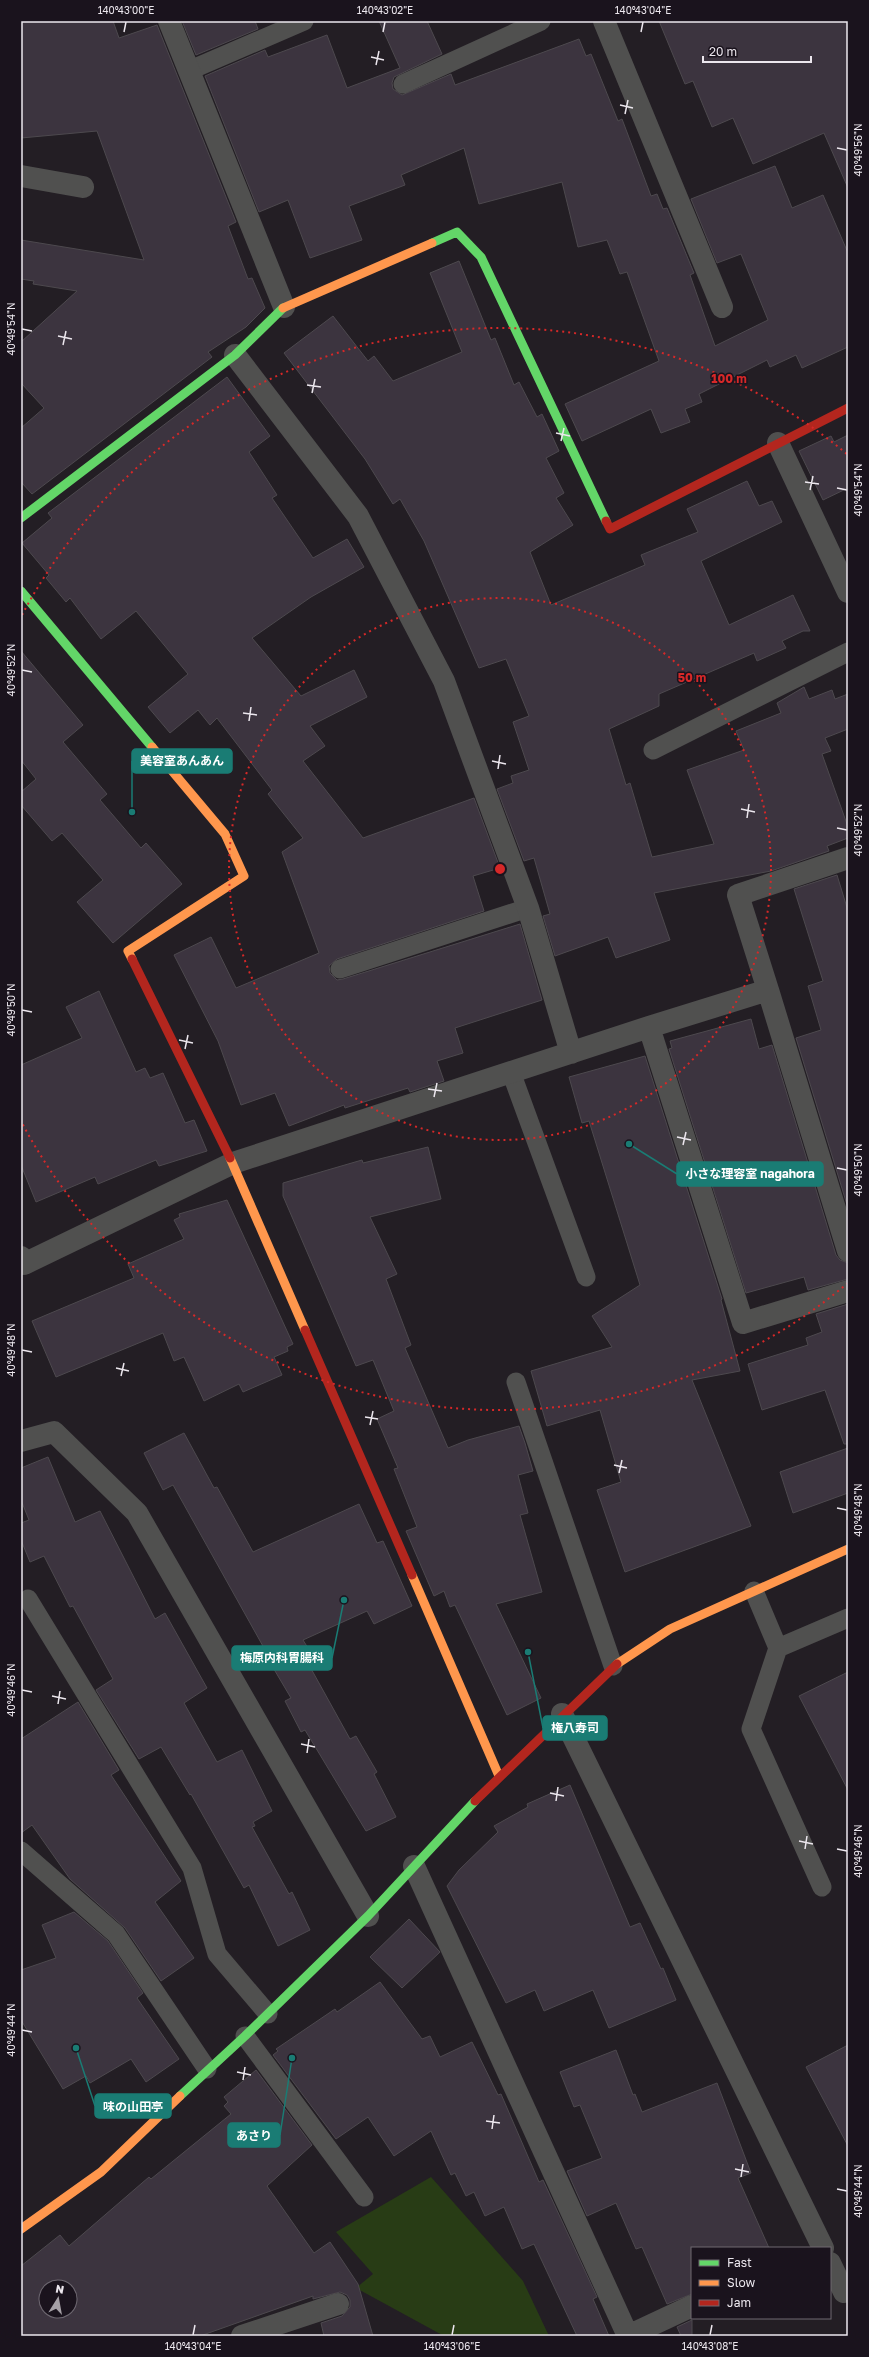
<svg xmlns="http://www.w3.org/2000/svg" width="869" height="2357" viewBox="0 0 869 2357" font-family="'Golos Text','Noto Sans JP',sans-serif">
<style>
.green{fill:#283c15}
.building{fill:#3c343f;stroke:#4d494e;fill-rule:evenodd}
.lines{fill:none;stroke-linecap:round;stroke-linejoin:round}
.lane{stroke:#50504f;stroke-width:19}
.street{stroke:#50504f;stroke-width:22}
.fast{stroke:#63d668;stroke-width:9}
.slow{stroke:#ff974d;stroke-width:9}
.jam{stroke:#b3261e;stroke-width:9}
.ticks{fill:none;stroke:#ece7ee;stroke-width:1.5}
.ring{fill:none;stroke:#d62828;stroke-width:2;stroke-dasharray:2 4}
.centre{fill:#d62828;stroke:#1a131d;stroke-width:2}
.ring-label{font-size:12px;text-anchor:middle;font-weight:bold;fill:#d62828;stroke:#1a131d;stroke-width:3;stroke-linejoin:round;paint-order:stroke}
.leader{fill:none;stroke:#1a7c74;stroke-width:1.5}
.callout-dot{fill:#1a7c74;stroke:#1a131d;stroke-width:1.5}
.callout{fill:#1a7c74;stroke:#1a7c74;stroke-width:1.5}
.callout-label{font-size:12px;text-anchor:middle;font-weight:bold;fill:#fff}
.neatline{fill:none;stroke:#ece7ee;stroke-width:1.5}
.ticks-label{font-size:10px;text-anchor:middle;fill:#ece7ee}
</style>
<rect width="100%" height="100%" fill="#231e24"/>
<path class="green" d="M431 2177 523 2281 549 2336H444L356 2288 373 2274 336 2232Z"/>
<path class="building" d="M21 21H113L119 38 157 25 236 222 228 226 248 279 252 278 265 308 246 327 208 352 212 357 32 494 21 482V428L44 408 21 383V342L77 291 33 284 34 281 21 279V240L144 260 97 131 21 138Z
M182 21H255L258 29 196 55Z
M379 21H427L442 54 394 77 392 83 393 89 402 95 451 74 455 85 579 39 586 56 591 54 618 121 622 119 651 196 657 194 663 209 667 208 694 273 690 275 715 346 768 320 741 254 717 263 691 199 775 166 792 208 823 195 848 253V347L802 368 796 355 770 367 767 360 699 394 702 402 685 409 690 422 661 433 651 409 582 441 565 404 659 361 627 272 620 274 607 240 578 247 562 182 479 204 464 148 401 175 405 185 349 206 362 240 310 258 288 200 259 212 205 76 265 50 268 57 327 35 347 88 400 68Z
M659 21H848V188L824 133 753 164 733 118 712 127 693 81 685 84Z
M459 261 491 340 495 338 514 385 519 382 537 417 542 414 559 451 546 458 564 493 556 498 573 525 530 552 551 605 645 565 641 555 698 532 687 509 747 481 759 506 772 501 782 522 701 561 729 625 793 595 810 631H803L782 641 786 648 757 661 754 653 659 694V706L609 729 626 785 630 783 652 857 714 844 687 770 744 750 736 731 781 713 777 703 804 687 809 699 832 690 835 699 848 694V729L825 738 831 751 822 754 848 827V838L827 846 829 851 771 871 654 893 670 940 616 958 608 937 555 956 543 916 550 914 534 858 524 861 497 789 513 783 511 776 529 770 513 722 529 716 506 659 479 668 424 541 400 499 393 504 365 459 284 353 333 316 368 361 374 356 393 381 462 352 430 273Z
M227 377 270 436 249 452 277 495 272 498 313 558 347 539 364 567 311 597 252 638 301 696 354 670 367 697 310 726 325 746 303 761 363 838 474 798 500 868 473 876 484 911 337 959 329 966 330 973 337 980 343 979 520 924 542 1000 455 1028 463 1053 437 1061 444 1081 410 1092 408 1088 345 1108 344 1105 289 1126 275 1093 241 1105 218 1041 174 955 211 937 236 988 319 953 282 852 303 838 268 794 272 790 217 718 210 725 198 710 170 733 148 707 188 674 136 611 101 639 70 598 66 602 46 578 49 575 22 543 52 518 48 513Z
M848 435V488L823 500 799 451 831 436 834 442Z
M21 651 83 725 63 742 107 794 100 800 141 848 146 843 182 884 113 943 77 902 103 880 62 833 52 841 21 805V792L36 779 21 760Z
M837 875 848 911V1208L796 1038 821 1030 808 986 823 981 794 889Z
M99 991 136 1072 145 1068 150 1078 163 1073 185 1123 194 1120 207 1151 159 1166 156 1160 98 1184 95 1177 36 1202 21 1165V1065L82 1038 66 1007Z
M751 1019 759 1049 772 1045 836 1255 840 1260 848 1263V1279L808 1290 804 1277 746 1293 669 1049 672 1048 670 1041Z
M645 1056 722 1299 721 1300 740 1371 692 1380 751 1526 625 1572 597 1490 621 1482 600 1410 547 1426 531 1371 612 1347 592 1316 640 1285 589 1121 582 1123 569 1077Z
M428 1147 441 1199 370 1217 397 1274 386 1279 411 1345 405 1348 448 1448 468 1440 519 1426 525 1443 533 1471 518 1475 528 1513 520 1515 542 1592 496 1604 541 1698 507 1715 455 1605 450 1607 444 1591 434 1596 406 1531 417 1527 394 1469 398 1468 377 1419 394 1411 373 1360 356 1366 283 1196V1183L362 1160 363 1163Z
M227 1200 293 1344 287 1347 288 1351 274 1357 282 1375 243 1392 239 1384 204 1401 184 1357 174 1361 163 1333 56 1377 32 1321 134 1278 128 1264 184 1239 174 1220 180 1217 179 1214Z
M848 1304V1444H844L825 1390 762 1410 748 1364 808 1345 806 1338 822 1332 816 1314Z
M184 1433 214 1488 217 1487 253 1552 359 1504 377 1543 383 1541 412 1606 374 1624 367 1611 303 1640 316 1661 309 1665 350 1739 356 1736 377 1772 374 1774 396 1817 366 1831 305 1730 301 1732 285 1701 291 1698 262 1649 264 1648 173 1485 163 1490 144 1453Z
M848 1448V1493L793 1513 780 1472Z
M48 1457 75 1522 100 1511 155 1619 165 1613 207 1688 184 1703 217 1762 242 1750 272 1811 253 1822 255 1826 252 1827 289 1894 292 1892 310 1930 278 1946 249 1885 244 1888 191 1794 190 1795 161 1747 139 1759 96 1690 113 1679 73 1606 70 1607 44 1556 30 1562 21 1540V1523L29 1520 21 1500V1468Z
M848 1672V1790L799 1696Z
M78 1702 119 1770 111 1775 181 1881 155 1902 194 1958 161 1981 125 1928 70 1879 32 1825 21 1833V1739Z
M570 1785 630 1927 640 1923 661 1969 663 1968 676 2000 609 2028 593 1990 544 2011 535 1990 506 2003 447 1886 459 1870 498 1832 494 1826 528 1807 527 1804Z
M74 1912 108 1941 143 1993 137 1998 179 2059 146 2082 131 2059 90 2083 86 2076 63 2089 21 2020V1970L56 1958 42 1925Z
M409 1919 440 1952 402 1988 370 1957Z
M380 1982 422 2039 430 2036 440 2057 472 2042 498 2095 501 2094 539 2182 543 2180 597 2297 593 2299 609 2336H577L534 2244 522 2249 504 2207 485 2216 474 2192 466 2196 455 2173 451 2175 431 2131 394 2156 368 2117 336 2139 273 2055 278 2051 276 2049 335 2009 337 2012Z
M848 2045V2146L806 2067Z
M616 2050 633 2095 635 2094 642 2112 717 2083 751 2173 738 2178 769 2248H692V2294L667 2304 642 2247 636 2249 616 2203 587 2216 567 2171 602 2158 580 2105 574 2107 560 2072Z
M256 2070 312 2145 267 2186 314 2253 330 2242 358 2284 373 2336H324L321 2323 342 2316 350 2307V2300L347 2295 340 2292 313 2299V2296L200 2336H21V2266L60 2235 69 2246 149 2177 151 2179 231 2114 224 2106 228 2102 224 2097ZM46 2287H70V2311H46Z
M692 2320V2336H681L677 2327Z"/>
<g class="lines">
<path class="lane" d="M188 71 304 21
M403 84 541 21
M653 750 848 652
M340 969 528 908
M511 1072 586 1277
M516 1382 613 1666
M754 1591 778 1648
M28 1599 192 1868 217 1954 268 2014
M21 1851 116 1934 207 2069
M822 1887 751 1729 778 1648 848 1618
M245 2036 364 2197"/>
<path class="street" d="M169 21 284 307
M604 21 722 307
M21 176 83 187
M235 355 358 516 444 681 528 908 571 1053
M778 443 848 592
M768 990 738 895 848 858
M649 1027 743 1323 848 1291
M21 1257 24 1264 233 1163 649 1027 768 990 848 1251
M21 1441 54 1432 137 1513 368 1916
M562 1714 823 2248
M414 1866 628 2336
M830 2263 844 2292
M242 2336 338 2304
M628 2336 692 2306"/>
<path class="fast" d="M432 243 457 232 481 257 606 521
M21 518 235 355 283 308
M21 591 152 747
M180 2096 245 2036 368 1916 475 1801"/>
<path class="slow" d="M283 308 432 243
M132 959 128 951 244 876 225 834 152 747
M230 1158 305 1330
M412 1575 499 1776
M617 1664 670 1629 848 1549
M21 2229 101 2172 180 2096"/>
<path class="jam" d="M606 521 610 529 848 408
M132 959 230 1158
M305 1330 412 1575
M475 1801 617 1664"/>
</g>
<path class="ticks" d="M124 32 126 22M383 32 385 22M641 32 643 22M371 57 384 60M376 65 379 51M620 105 633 108M625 114 628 100M837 148 847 150M22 329 32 331M58 336 72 339M63 345 66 331M307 385 321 387M312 393 315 379M556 433 570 436M561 441 564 428M805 482 819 484M837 488 847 490M810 490 813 476M22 670 32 672M243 713 257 715M249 721 251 707M492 761 506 764M498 769 500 755M741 809 755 812M747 818 749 804M837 828 847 830M22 1010 32 1012M179 1040 193 1043M185 1049 188 1035M428 1089 442 1091M434 1097 437 1083M677 1137 691 1140M683 1145 686 1132M837 1168 847 1170M22 1350 32 1352M116 1368 129 1371M121 1376 124 1363M365 1417 378 1419M370 1425 373 1411M614 1465 627 1468M619 1473 622 1460M837 1508 847 1510M22 1690 32 1692M52 1696 66 1699M58 1704 60 1691M301 1744 315 1747M307 1753 309 1739M550 1793 564 1796M556 1801 558 1787M799 1841 813 1844M805 1849 807 1836M837 1849 847 1851M22 2030 32 2032M237 2072 251 2075M243 2080 245 2067M486 2121 500 2123M492 2129 494 2115M735 2169 749 2172M741 2177 743 2164M837 2189 847 2191M193 2335 195 2325M452 2335 454 2325M710 2335 712 2325"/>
<g class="ring">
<circle cx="500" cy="869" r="271"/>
<path d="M848 1283A541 541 0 0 1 22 1123M22 615A541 541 0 0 1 848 455"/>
</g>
<circle cx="500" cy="869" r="6" class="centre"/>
<g class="ring-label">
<text x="729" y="383">100 m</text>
<text x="692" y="682">50 m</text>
</g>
<path class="leader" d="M132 812L132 761M629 1144L677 1174M344 1600L332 1658M528 1652L543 1728M76 2048L95 2106M292 2058L280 2135"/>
<g class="callout-dot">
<circle cx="132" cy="812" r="4"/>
<circle cx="629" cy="1144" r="4"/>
<circle cx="344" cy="1600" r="4"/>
<circle cx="528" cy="1652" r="4"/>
<circle cx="76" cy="2048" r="4"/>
<circle cx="292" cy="2058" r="4"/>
</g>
<g class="callout">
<rect x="132" y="749" width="100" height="24" rx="4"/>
<rect x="677" y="1162" width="146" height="24" rx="4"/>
<rect x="232" y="1646" width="100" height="24" rx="4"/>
<rect x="543" y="1716" width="64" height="24" rx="4"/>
<rect x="95" y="2094" width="76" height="24" rx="4"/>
<rect x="228" y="2123" width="52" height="24" rx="4"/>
</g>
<g class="callout-label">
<text x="182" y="765">美容室あんあん</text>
<text x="750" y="1178">小さな理容室 nagahora</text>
<text x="282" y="1662">梅原内科胃腸科</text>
<text x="575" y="1732">権八寿司</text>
<text x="133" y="2111">味の山田亭</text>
<text x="254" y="2140">あさり</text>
</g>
<rect width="869" height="2357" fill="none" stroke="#1a131d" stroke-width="44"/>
<rect x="691" y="2247" width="140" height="72" fill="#1a131d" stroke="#6e6871"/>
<rect x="699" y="2260" width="20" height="6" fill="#63d668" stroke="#6e6871"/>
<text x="727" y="2267" font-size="12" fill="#ece7ee">Fast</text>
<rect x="699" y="2280" width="20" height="6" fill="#ff974d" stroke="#6e6871"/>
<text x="727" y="2287" font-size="12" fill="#ece7ee">Slow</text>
<rect x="699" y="2300" width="20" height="6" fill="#b3261e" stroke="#6e6871"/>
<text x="727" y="2307" font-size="12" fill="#ece7ee">Jam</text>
<g transform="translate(58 2299) rotate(11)"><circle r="19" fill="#1a131d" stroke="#6e6871"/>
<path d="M0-3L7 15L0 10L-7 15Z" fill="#a6a1a7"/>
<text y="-6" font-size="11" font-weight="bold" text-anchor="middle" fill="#ece7ee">N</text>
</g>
<path d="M703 56v6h108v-6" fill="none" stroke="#ece7ee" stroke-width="2"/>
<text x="709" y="56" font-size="12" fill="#ece7ee" stroke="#1a131d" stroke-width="3" paint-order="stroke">20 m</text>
<rect x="22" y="22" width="825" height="2313" class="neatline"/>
<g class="ticks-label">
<text x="126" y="14">140°43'00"E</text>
<text x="385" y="14">140°43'02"E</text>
<text x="643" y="14">140°43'04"E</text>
<text transform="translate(858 150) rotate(-90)" y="4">40°49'56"N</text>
<text transform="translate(11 329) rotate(-90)" y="4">40°49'54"N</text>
<text transform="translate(858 490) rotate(-90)" y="4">40°49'54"N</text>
<text transform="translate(11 670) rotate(-90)" y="4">40°49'52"N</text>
<text transform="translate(858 830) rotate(-90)" y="4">40°49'52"N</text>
<text transform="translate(11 1010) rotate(-90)" y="4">40°49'50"N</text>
<text transform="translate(858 1170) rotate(-90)" y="4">40°49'50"N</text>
<text transform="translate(11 1350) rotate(-90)" y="4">40°49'48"N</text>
<text transform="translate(858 1510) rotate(-90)" y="4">40°49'48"N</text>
<text transform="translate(11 1690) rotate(-90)" y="4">40°49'46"N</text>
<text transform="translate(858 1851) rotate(-90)" y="4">40°49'46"N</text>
<text transform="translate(11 2030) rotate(-90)" y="4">40°49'44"N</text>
<text transform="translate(858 2191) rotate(-90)" y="4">40°49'44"N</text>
<text x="193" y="2350">140°43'04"E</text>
<text x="452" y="2350">140°43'06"E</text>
<text x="710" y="2350">140°43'08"E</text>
</g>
</svg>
